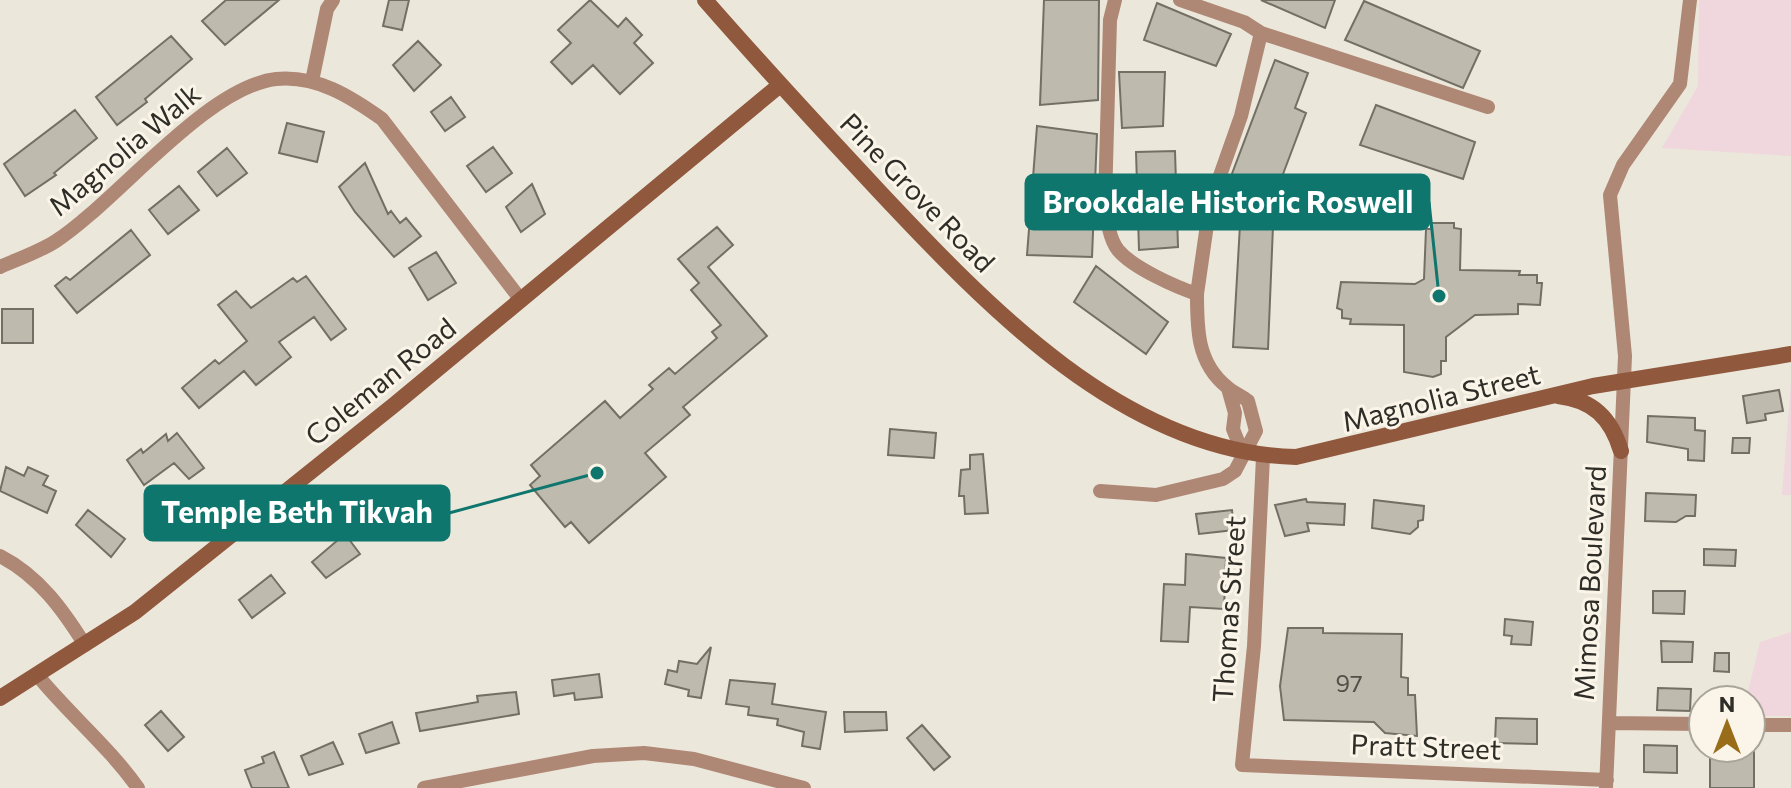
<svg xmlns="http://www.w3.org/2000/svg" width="1791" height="788" viewBox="0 0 1791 788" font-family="Commissioner,sans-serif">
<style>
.commercial{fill:#f0d6dd}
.building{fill:#bfbaae;stroke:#746f64;stroke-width:2}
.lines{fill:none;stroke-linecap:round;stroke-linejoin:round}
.street{stroke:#af8775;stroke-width:14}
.secondary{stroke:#90583d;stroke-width:16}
.labels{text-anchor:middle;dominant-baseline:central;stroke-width:6;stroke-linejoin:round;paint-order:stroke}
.number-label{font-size:24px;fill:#53504a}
.street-label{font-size:28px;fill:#2f2d28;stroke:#faf5e8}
.leader{fill:none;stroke:#0f766e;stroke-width:3}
.callout-dot{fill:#0f766e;stroke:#faf5e8;stroke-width:3}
.callout{fill:#0f766e;stroke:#0f766e;stroke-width:3}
.callout-label{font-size:30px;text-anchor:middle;font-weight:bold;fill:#fff}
</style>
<rect width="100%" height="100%" fill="#ece7db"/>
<path class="commercial" d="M1699 0H1791V156L1662 148 1698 86Z
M1791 382V495H1782Z
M1791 632V716H1751V700H1746L1760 642Z"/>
<path class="building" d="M226 0H279L225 45 202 21Z
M389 0H409L402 30 383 26Z
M590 0 618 27 626 18 642 35 634 43 653 63 620 94 593 65 572 84 551 62 571 43 558 30Z
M1044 0H1099L1098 100 1040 105Z
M1261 0H1335L1325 28Z
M1364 1 1480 51 1463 88 1345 40Z
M1157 3 1231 34 1216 66 1144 40Z
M171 36 192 59 145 99 147 102 117 125 96 97Z
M418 41 441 65 414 91 393 65Z
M1275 60 1308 73 1295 108 1306 113 1274 198 1230 179Z
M1119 72H1165L1163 126 1122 128Z
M451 97 465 117 445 131 431 112Z
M1376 105 1475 142 1463 179 1360 145Z
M75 110 97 138 54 173 56 175 25 196 4 164Z
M287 123 324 132 317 162 279 153Z
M1037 126 1097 134 1092 257 1027 255Z
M493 147 512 173 486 192 467 166Z
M227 148 247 173 217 196 198 172Z
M1175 151 1178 247 1139 250 1136 152Z
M365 163 388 214 391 211 400 223 406 218 421 236 394 257 355 212 339 187Z
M532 184 545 214 521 232 506 207Z
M179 186 199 210 168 234 149 210Z
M1431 223H1454V228L1461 229 1460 270 1520 271 1519 275H1537V283H1542L1540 305 1518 304V314L1475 315 1446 337V361H1441V374L1433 377 1404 372V325L1350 324 1351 319 1342 318V310L1337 308 1341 282 1415 284 1424 279 1426 229H1431Z
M1240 225 1273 226 1268 349 1233 347Z
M717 227 733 245 708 267 767 336 683 407 690 415 645 453 666 477 589 543 571 522 565 527 530 485 540 476 531 465 605 401 620 418 653 389 649 385 669 368 675 374 717 338 712 332 721 325 691 290 699 283 678 259Z
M131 230 150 255 77 313 55 286 66 277 70 280Z
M436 252 456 283 428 300 409 268Z
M1096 266 1168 322 1146 354 1074 302Z
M306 276 346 329 331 340 314 317 279 342 291 357 256 385 244 371 199 408 182 388 215 360 219 364 247 341 218 305 236 291 251 308 293 278 297 282Z
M2 309H33V343H2Z
M1779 390 1783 411 1765 414 1766 420 1747 423 1743 396Z
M1648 416 1695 418V430L1705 431 1704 461 1688 460V449L1647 442Z
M890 429 936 433 934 458 888 455Z
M177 433 204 468 189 479 174 463 144 485 127 460 141 449 143 453 166 434 168 441Z
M1733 438H1750L1749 453H1732Z
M983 454 988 513 965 514 964 496H959L961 470 970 469V455Z
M6 467 24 476 28 467 48 476 43 485 56 491 47 513 0 491Z
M1646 493 1696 495 1695 516H1686L1676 522 1645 521Z
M1306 499 1307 502 1345 504 1344 525 1307 523 1309 531 1285 536 1275 505Z
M1374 500 1424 506 1423 520 1418 521V527L1410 534 1372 528Z
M88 510 125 539 111 557 76 525Z
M1232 510 1234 530 1199 534 1196 514Z
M345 534 360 554 326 578 312 562Z
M1704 549 1736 550 1735 566 1704 565Z
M1186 554 1226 558 1224 609 1190 607 1188 642 1161 641 1164 584 1185 585Z
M271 575 285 593 252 618 239 600Z
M1653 591H1685L1684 614 1653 613Z
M1505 619 1533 622 1531 645 1511 644 1512 636 1504 635Z
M1288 628H1323V633L1402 634 1401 677 1408 678V695H1415L1417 736 1385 733 1374 722 1284 720 1280 686Z
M1661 641 1693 642 1692 662H1662Z
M711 647 701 698 688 696 689 690 665 684 668 670 677 672 679 661 697 664Z
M1715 653H1729V672L1714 671Z
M599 674 602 697 575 700 574 693 554 696 552 680Z
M730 680 775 684 772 704 826 712 820 749 802 746 804 732 777 725 778 719 748 715 749 707 726 704Z
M1658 688 1691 689 1690 711 1657 710Z
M516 692 519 714 420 731 416 713 478 702 477 696Z
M161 711 184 737 168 751 145 725Z
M844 712H886L887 730 845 732Z
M1496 718 1537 719V744L1495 743Z
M392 722 399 743 366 753 359 734Z
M922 725 950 757 934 770 907 738Z
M333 742 343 764 309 775 301 756Z
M1644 745 1677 746V773L1644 772Z
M1710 748H1754V788H1710Z
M274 752 289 788H252L245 770 264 763 262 757Z"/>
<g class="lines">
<path class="street" d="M1180 0 1244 22 1261 33 1488 107
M312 81 327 9 333 0
M0 267C18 259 39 252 56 241 116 202 206 87 276 79 317 75 351 97 382 119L521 300
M1197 294 1210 204 1241 116 1261 33
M1228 388 1235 413 1233 429 1243 454
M1263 457 1254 646 1242 765 1607 780
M1100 491 1156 495 1223 479 1235 471 1256 431 1248 401C1242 396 1234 393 1227 387 1197 363 1197 329 1197 294 1176 287 1133 268 1118 250 1108 237 1107 216 1105 201L1110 20 1115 0
M0 556C39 576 63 610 85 645
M38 676C70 715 109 747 138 788
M1609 723 1703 724
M1751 725H1791
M424 788 593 756 644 753 694 759 804 788
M1606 788 1625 356 1610 195 1623 165 1680 84 1690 0"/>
<path class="secondary" d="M705 0C761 64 819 127 877 189 987 306 1125 453 1296 457L1593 386 1791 354
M1558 396C1593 400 1611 418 1621 451
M0 698 135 612 394 405 780 85"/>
</g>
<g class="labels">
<g class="number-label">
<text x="1349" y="682">97</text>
</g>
<g class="street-label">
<text transform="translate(124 149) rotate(-40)">Magnolia Walk</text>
<text transform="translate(918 192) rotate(46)">Pine Grove Road</text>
<text transform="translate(380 381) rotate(-39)">Coleman Road</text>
<text transform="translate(1441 397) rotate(-14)">Magnolia Street</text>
<text transform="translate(1589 583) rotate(-87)">Mimosa Boulevard</text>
<text transform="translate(1228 609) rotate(-86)">Thomas Street</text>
<text transform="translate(1426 746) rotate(2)">Pratt Street</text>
</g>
</g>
<path class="leader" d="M1439 296L1429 202M597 473L449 513"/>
<g class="callout-dot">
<circle cx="1439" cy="296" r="8"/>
<circle cx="597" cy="473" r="8"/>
</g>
<g class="callout">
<rect x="1026" y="175" width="403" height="54" rx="8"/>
<rect x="145" y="486" width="304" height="54" rx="8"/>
</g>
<g class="callout-label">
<text x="1228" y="213">Brookdale Historic Roswell</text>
<text x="297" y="523">Temple Beth Tikvah</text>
</g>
<g transform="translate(1727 724)"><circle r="38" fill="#faf5e8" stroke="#a9a59b" stroke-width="2"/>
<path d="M0-6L14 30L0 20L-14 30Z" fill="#986c19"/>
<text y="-12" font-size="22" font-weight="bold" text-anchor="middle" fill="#2f2d28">N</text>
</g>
</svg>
